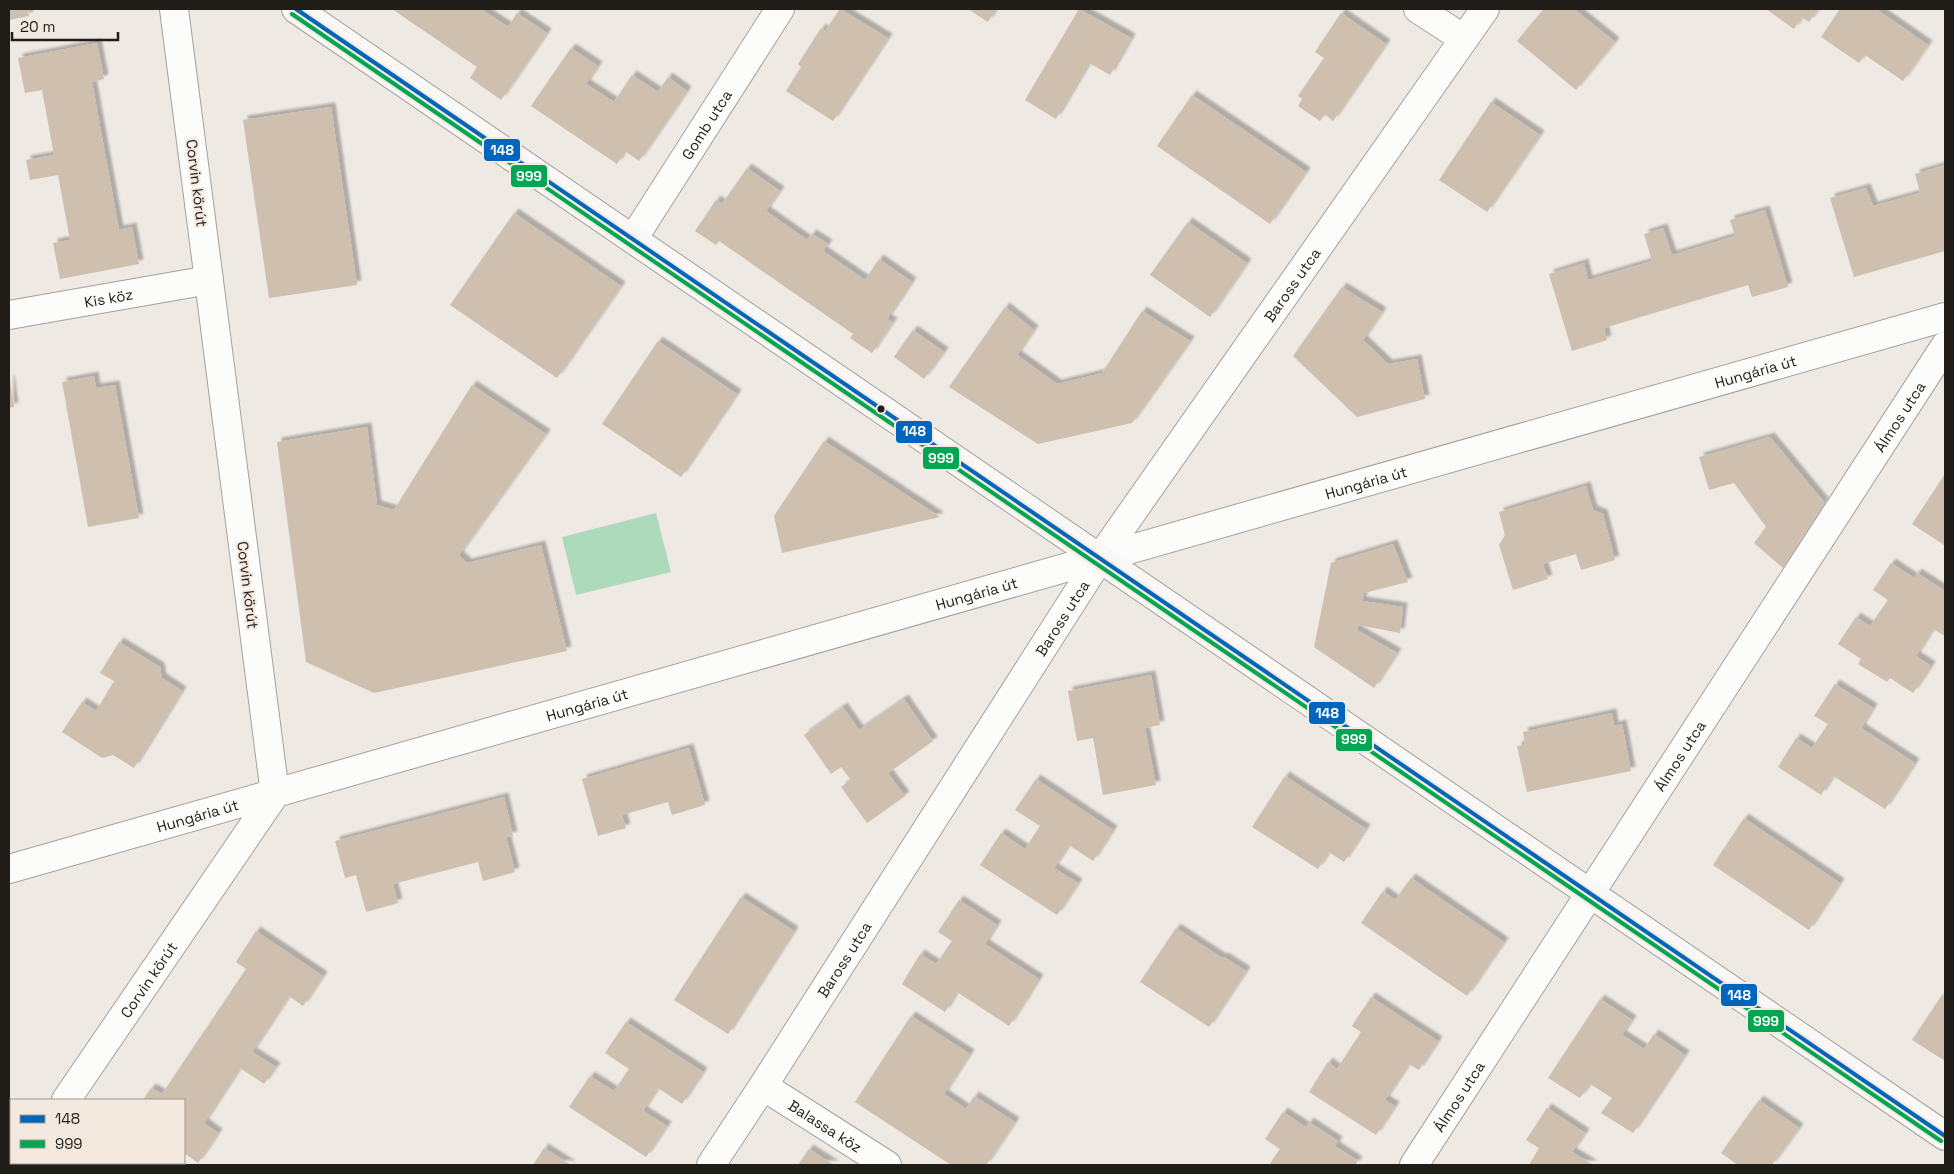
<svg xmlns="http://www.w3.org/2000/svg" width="1954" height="1174" viewBox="0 0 1954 1174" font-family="'Space Grotesk',sans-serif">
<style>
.green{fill:#addabb}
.building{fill:#cebfaf;filter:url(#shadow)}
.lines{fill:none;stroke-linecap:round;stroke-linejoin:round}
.street-casing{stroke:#a5a19c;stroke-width:30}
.secondary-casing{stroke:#a5a19c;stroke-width:30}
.street{stroke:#fcfcfb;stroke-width:28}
.secondary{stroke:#faf7f7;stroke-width:28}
.bus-1-casing{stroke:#f3e9de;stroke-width:8}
.bus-2-casing{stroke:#f3e9de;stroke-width:8}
.bus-1{stroke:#0065bd;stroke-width:4}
.bus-2{stroke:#00a651;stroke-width:4}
.bus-dot{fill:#201c18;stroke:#f3e9de;stroke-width:2}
.labels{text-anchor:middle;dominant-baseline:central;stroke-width:4;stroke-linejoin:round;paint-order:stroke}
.street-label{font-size:15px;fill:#201c18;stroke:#f3e9de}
.line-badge{stroke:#f3e9de;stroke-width:2}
.badge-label{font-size:14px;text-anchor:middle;font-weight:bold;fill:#fff}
</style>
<defs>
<filter id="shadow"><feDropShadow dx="4.5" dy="-4.5" stdDeviation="1" flood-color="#0004"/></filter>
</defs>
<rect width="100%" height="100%" fill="#eee9e3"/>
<path class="green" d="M656 513 671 572 576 595 562 537Z"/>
<path class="building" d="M9 9H28L29 16 9 20Z
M392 9H481L508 27 517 13 547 33 501 100 470 78 477 67Z
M840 9 888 38 833 121 786 91 801 67 798 64 821 28 825 31Z
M968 9H996L988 22Z
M1079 9 1131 38 1110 75 1089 63 1056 119 1025 100Z
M1544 9H1574L1615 42 1576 90 1517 41Z
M1766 9H1818L1809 22 1802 17 1794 29Z
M1840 9H1876L1928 45 1903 81 1865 55 1859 63 1821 37Z
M1341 13 1386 44 1333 121 1325 114 1320 121 1298 106 1302 99 1298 96 1324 58 1315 52Z
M97 43 104 79 92 82 119 230 132 227 139 264 60 279 53 243 70 240 58 175 30 180 26 160 54 155 42 90 25 93 18 58Z
M571 48 598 66 586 84 614 102 632 75 658 92 668 77 687 91 639 161 625 151 617 164 531 106Z
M1192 95 1306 172 1270 224 1157 146Z
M1491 102 1540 135 1487 212 1439 180Z
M331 107 357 285 269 298 243 120Z
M1945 165V251L1854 277 1830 198 1866 188 1873 206 1920 193 1915 174Z
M747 168 780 191 766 211 807 240 812 234 828 244 823 251 865 280 879 259 912 282 887 319 893 322 872 353 850 338 853 334 719 241 716 245 695 231 716 200 722 204Z
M1765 210 1788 287 1752 297 1748 285 1604 328 1607 340 1572 351 1549 274 1584 263 1588 280 1652 261 1644 234 1663 228 1672 255 1735 236 1730 220Z
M514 213 621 286 557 378 450 305Z
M1188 222 1247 263 1210 317 1150 275Z
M1342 287 1382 312 1363 340 1388 364 1417 359 1425 399 1357 417 1293 356Z
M1005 307 1034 330 1017 355 1057 384 1102 373 1142 311 1190 341 1132 423 1038 444 949 387Z
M913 330 944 352 924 379 894 357Z
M658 341 737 394 681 477 602 424Z
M94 376 96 388 115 385 139 518 88 527 62 382Z
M10 379 14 407 9 408V380Z
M472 385 546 434 459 555 467 563 541 545 567 651 374 693 306 662 277 442 367 427 377 505 394 510Z
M1770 437 1824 502 1783 568 1754 543 1766 527 1734 483 1709 490 1699 457Z
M824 441 940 517 782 553 774 516Z
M1945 474V543L1944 545 1912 524Z
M1586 486 1593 510 1603 514 1615 560 1581 570 1576 554 1543 564 1548 579 1513 590 1499 545 1505 535 1499 512Z
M1393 544 1408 582 1364 593 1362 601 1403 607 1400 633 1358 625 1357 630 1397 653 1374 688 1314 647 1331 563Z
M1891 563 1914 578 1917 573 1945 591 1943 597 1945 598V636L1933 629 1916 656 1931 666 1913 693 1890 678 1887 682 1858 664 1861 659 1838 644 1856 617 1870 626 1888 600 1873 590Z
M119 642 160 667 162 678 182 691 134 768 113 755 102 758 62 732 82 702 96 711 114 681 100 673Z
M1151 675 1160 725 1145 728 1156 785 1103 795 1093 738 1077 741 1068 691Z
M1835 684 1873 708 1861 728 1915 763 1885 809 1833 776 1821 795 1778 767 1796 738 1812 748 1828 724 1814 716Z
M904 699 933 741 888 773 905 796 867 823 841 787 851 780 841 767 831 774 804 735 843 707 859 730Z
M1612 713 1614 726 1622 724 1631 771 1527 792 1517 746 1525 745 1523 732Z
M689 748 705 805 672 815 668 802 622 815 626 828 598 836 582 779Z
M1285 776 1366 829 1344 862 1329 852 1318 869 1252 827Z
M1036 779 1113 830 1093 861 1069 845 1054 868 1078 883 1057 915 980 865 1001 833 1025 849 1040 826 1015 810Z
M504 797 513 836 506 837 515 872 483 881 478 862 393 884 398 903 366 912 356 875 345 878 335 841Z
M1744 818 1840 883 1809 930 1713 865Z
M1411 878 1504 942 1467 996 1361 923 1383 891 1395 900Z
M741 897 794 931 728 1034 674 1000Z
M959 900 997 925 985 944 1039 979 1009 1026 957 992 945 1012 902 984 920 954 936 964 952 941 938 932Z
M1176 928 1222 958 1224 957 1246 971 1209 1027 1140 982Z
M256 931 323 976 303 1006 289 996 252 1052 276 1067 264 1084 240 1068 204 1123 218 1133 198 1163 184 1153V1100H143L151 1088 162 1094 246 969 236 962Z
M1942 995 1945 997V1061L1912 1040Z
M1371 997 1438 1041 1419 1070 1409 1064 1385 1100 1395 1106 1376 1135 1309 1092 1328 1062 1337 1069 1361 1032 1352 1026Z
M1600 999 1632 1020 1622 1035 1644 1049 1654 1034 1685 1055 1633 1133 1601 1113 1612 1098 1590 1084 1580 1098 1548 1078Z
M911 1016 970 1054 944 1094 966 1109 974 1096 1015 1122 986 1165H951L855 1102Z
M626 1022 703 1072 682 1104 658 1088 643 1111 667 1126 646 1157 569 1107 590 1076 614 1091 629 1069 605 1053Z
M1759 1100 1799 1128 1772 1165H1738L1721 1153Z
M1547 1108 1585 1133 1572 1152 1593 1165H1529L1539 1148 1526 1140Z
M1283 1112 1306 1127 1309 1122 1338 1141 1335 1146 1358 1161 1355 1165H1269L1280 1149 1265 1139Z
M544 1148 571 1165H533Z
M809 1149 834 1165H798Z"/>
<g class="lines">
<defs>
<g id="street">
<path d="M1418 9 1464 39"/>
<path id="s1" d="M633 239 780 9"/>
<path id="s2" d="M9 315 209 280"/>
<path id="s3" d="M9 869 1945 317"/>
<path id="s4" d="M763 1086 887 1165"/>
<path id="s5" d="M66 1100 275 794 174 9"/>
<path d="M21 1165 23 1163"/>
<path id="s6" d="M711 1165 763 1086 1100 558 1485 9"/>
<path id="s7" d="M1414 1165 1945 346"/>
</g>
<path id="secondary" d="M296 9 1945 1136"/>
</defs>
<use href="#street" class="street-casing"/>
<use href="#secondary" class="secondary-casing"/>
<use href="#street" class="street"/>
<use href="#secondary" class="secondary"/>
<defs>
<path id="bus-1" d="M296 9 1945 1136"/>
<path id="bus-2" d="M292 14 1941 1141"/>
</defs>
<use href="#bus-1" class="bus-1-casing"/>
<use href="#bus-2" class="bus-2-casing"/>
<use href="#bus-1" class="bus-1"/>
<use href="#bus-2" class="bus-2"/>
</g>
<circle class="bus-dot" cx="881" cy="409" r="4.5"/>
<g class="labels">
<g class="street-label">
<text stroke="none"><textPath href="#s1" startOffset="136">Gomb utca</textPath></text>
<text transform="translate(197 183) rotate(83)">Corvin körút</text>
<text stroke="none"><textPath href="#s6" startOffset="1055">Baross utca</textPath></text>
<text stroke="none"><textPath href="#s2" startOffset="101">Kis köz</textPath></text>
<text stroke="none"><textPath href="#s3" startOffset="1816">Hungária út</textPath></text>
<text stroke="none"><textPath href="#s7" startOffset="892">Álmos utca</textPath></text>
<text stroke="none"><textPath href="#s3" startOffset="1411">Hungária út</textPath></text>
<text transform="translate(248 585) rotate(83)">Corvin körút</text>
<text stroke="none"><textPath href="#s3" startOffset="1006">Hungária út</textPath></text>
<text stroke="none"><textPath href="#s6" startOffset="650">Baross utca</textPath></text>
<text stroke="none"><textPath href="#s3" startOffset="601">Hungária út</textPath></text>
<text stroke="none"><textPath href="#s7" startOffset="488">Álmos utca</textPath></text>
<text stroke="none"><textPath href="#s3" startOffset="196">Hungária út</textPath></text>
<text stroke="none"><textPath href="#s6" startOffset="245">Baross utca</textPath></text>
<text stroke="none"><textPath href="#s5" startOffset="146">Corvin körút</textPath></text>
<text stroke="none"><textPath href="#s7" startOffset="82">Álmos utca</textPath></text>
<text stroke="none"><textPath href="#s4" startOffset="74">Balassa köz</textPath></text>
</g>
</g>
<g class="line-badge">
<rect x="483" y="138" width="38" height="24" rx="5" fill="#0065bd"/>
<rect x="510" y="164" width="38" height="24" rx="5" fill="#00a651"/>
<rect x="895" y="420" width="38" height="24" rx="5" fill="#0065bd"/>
<rect x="922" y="446" width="38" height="24" rx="5" fill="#00a651"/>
<rect x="1308" y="701" width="38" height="24" rx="5" fill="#0065bd"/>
<rect x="1335" y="728" width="38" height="24" rx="5" fill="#00a651"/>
<rect x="1720" y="983" width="38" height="24" rx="5" fill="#0065bd"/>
<rect x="1747" y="1009" width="38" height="24" rx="5" fill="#00a651"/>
</g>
<g class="badge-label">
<text x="502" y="155">148</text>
<text x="529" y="181">999</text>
<text x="914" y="436">148</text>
<text x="941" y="463">999</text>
<text x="1327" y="718">148</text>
<text x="1354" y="744">999</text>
<text x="1739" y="1000">148</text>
<text x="1766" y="1026">999</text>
</g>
<rect width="1954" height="1174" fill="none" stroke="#201c18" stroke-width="20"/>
<rect x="10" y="1099" width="175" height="65" fill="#f3e9de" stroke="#9f978f"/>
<rect x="20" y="1115" width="25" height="8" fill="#0065bd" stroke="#9f978f"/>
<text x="55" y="1124" font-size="15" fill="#201c18">148</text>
<rect x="20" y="1140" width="25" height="8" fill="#00a651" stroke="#9f978f"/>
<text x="55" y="1149" font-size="15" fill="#201c18">999</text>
<path d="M12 32v8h106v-8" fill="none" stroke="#201c18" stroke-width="2.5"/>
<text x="20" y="32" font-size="15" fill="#201c18" stroke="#f3e9de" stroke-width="4" paint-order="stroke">20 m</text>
</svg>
